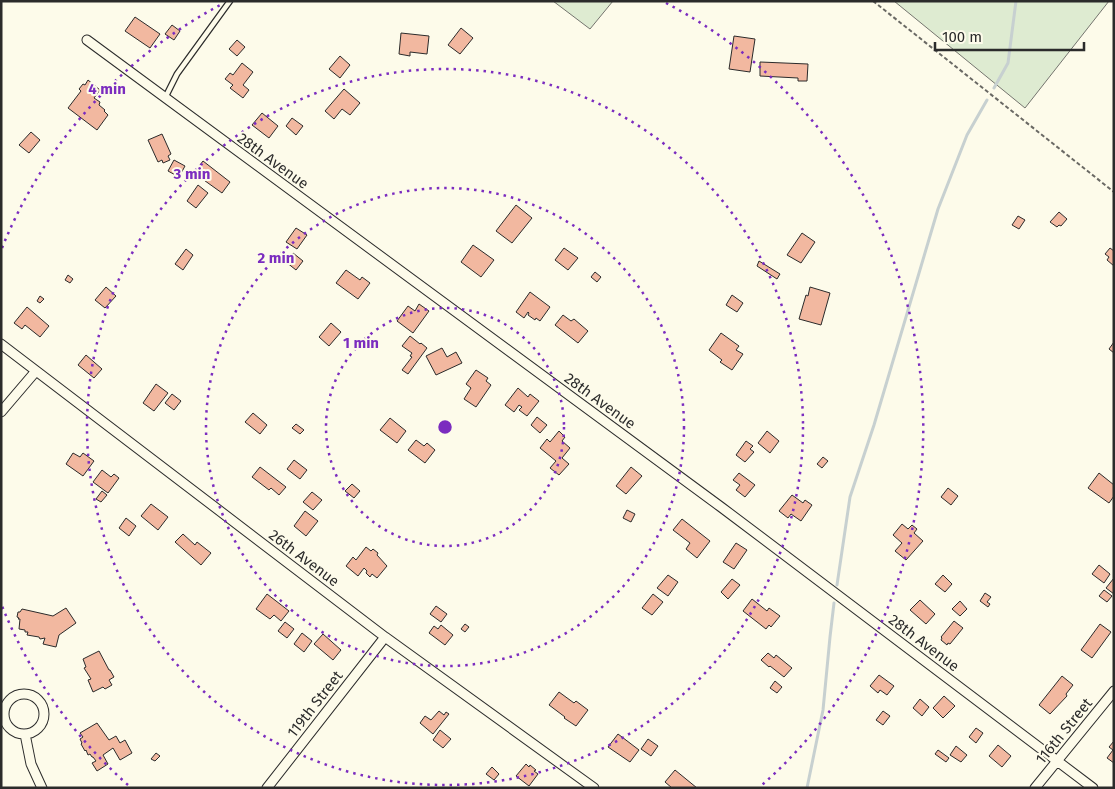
<svg xmlns="http://www.w3.org/2000/svg" width="1115" height="789" viewBox="0 0 1115 789" font-family="'Fira Sans',sans-serif">
<style>
.green{fill:#deebd1;stroke:#74746e}
.lines{fill:none;stroke-linecap:round;stroke-linejoin:round}
.stream{stroke:#c7d0d0;stroke-width:3}
.building{fill:#f2b8a0;stroke:#2b2b2b}
.lane-casing{stroke:#2b2b2b;stroke-width:7}
.street-casing{stroke:#2b2b2b;stroke-width:11}
.path{stroke:#6a6964;stroke-width:2;stroke-dasharray:4 2.5;stroke-linecap:butt}
.lane{stroke:#fdfbea;stroke-width:4.5}
.street{stroke:#fdfbea;stroke-width:9}
.ring{fill:none;stroke:#7b2cbf;stroke-width:2.5;stroke-dasharray:2.5 5}
.labels{text-anchor:middle;dominant-baseline:central;stroke-width:4;stroke-linejoin:round;paint-order:stroke}
.street-label{font-size:15px;fill:#2b2b2b;stroke:#fdfbea}
.centre{fill:#7b2cbf;stroke:#fdfbea;stroke-width:2.5}
.ring-label{font-size:15px;text-anchor:middle;font-weight:bold;fill:#7b2cbf;stroke:#fdfbea;stroke-width:4;stroke-linejoin:round;paint-order:stroke}
</style>
<rect width="100%" height="100%" fill="#fdfbea"/>
<path class="green" d="M553 1H613L590 29Z
M894 1H1109L1025 108Z"/>
<g class="lines">
<path class="stream" d="M994 88 1008 63 1016 1
M837 585 850 497 874 425 938 209 967 135 987 100
M807 788 823 710 830 637 834 603"/>
</g>
<path class="building" d="M135 17 160 34 150 48 125 31Z
M172 25 180 31 174 40 165 34Z
M461 28 473 38 460 54 448 45Z
M401 33 429 36 427 54 410 52V56L399 54Z
M734 36 755 39 750 72 729 69Z
M237 40 245 47 237 56 229 49Z
M340 56 350 65 340 78 329 69Z
M760 62 808 64 807 81H798V78L760 76Z
M242 63 253 72 243 85 249 90 243 98 230 88 233 85 225 79 230 73 233 75Z
M88 80 100 90 94 98 100 102 99 105 105 110 104 111 108 115 97 130 68 108 81 91 79 89 83 84 85 85Z
M344 89 360 103 350 115 342 109 334 119 325 111Z
M262 113 278 126 269 138 252 125Z
M292 118 303 126 296 135 286 126Z
M31 132 40 140 29 153 19 145Z
M162 134 171 154 168 156 170 160 163 163 162 160 158 162 148 140Z
M174 160 185 166 179 177 168 171Z
M203 161 230 182 222 193 194 173Z
M198 185 208 193 196 208 187 201Z
M516 205 532 218 512 243 496 231Z
M1059 212 1067 219 1061 226 1059 225 1057 227 1050 222Z
M1018 216 1025 220 1019 229 1012 225Z
M296 228 307 235 297 249 286 242Z
M802 233 815 242 801 263 787 255Z
M473 245 494 260 481 277 461 262Z
M564 248 578 258 568 270 555 260Z
M1110 248 1114 251V266L1107 260 1109 257 1105 254Z
M186 249 193 255 183 270 175 264Z
M293 253 303 261 296 270 286 262Z
M759 261 780 274 777 279 757 266Z
M346 270 360 280 362 277 370 283 358 299 336 283Z
M595 272 601 277 597 282 591 277Z
M68 275 73 279 70 283 65 280Z
M106 287 116 296 105 308 95 300Z
M810 287 830 293 821 325 799 319 806 295 808 296Z
M530 292 550 307 540 321 536 318 535 320 528 315 529 313 528 312 524 318 516 312Z
M732 295 743 303 737 312 726 305Z
M40 296 44 299 40 303 37 301Z
M419 304 429 311 413 333 397 321 408 306 415 311Z
M27 307 49 326 40 337 25 325 22 329 14 323Z
M563 315 571 321 574 319 588 331 578 343 555 325Z
M331 323 341 332 329 346 319 337Z
M721 333 739 346 736 350 743 354 732 370 720 362 722 360 709 350Z
M410 336 420 344 421 343 427 348 408 374 402 370 412 357 410 356 412 353 402 346Z
M1114 342V353L1109 349Z
M442 348 447 357 456 352 462 363 436 375 426 356Z
M86 355 102 369 94 378 78 365Z
M476 370 488 378 486 381 491 385 476 407 464 399 471 388 466 384Z
M156 384 168 393 154 411 143 403Z
M518 388 528 397 530 394 539 401 527 416 519 410 522 407 519 405 514 412 505 405Z
M172 394 181 401 174 410 165 403Z
M253 413 267 425 260 434 245 422Z
M537 417 547 425 540 433 531 425Z
M390 418 406 431 397 443 380 430Z
M296 424 304 430 300 434 292 428Z
M559 431 565 437 562 441 570 448 562 458 569 464 559 475 550 468 556 461 540 448 547 439 550 442Z
M767 431 779 441 770 453 758 443Z
M416 440 424 446 427 443 435 450 425 463 408 450Z
M746 441 753 446 750 449 754 452 745 462 736 455Z
M73 453 80 457 83 453 94 461 83 476 66 464Z
M823 457 828 461 822 468 817 464Z
M294 460 307 470 300 479 287 469Z
M260 467 286 487 279 495 271 488 269 490 252 477Z
M631 467 642 476 626 494 616 486Z
M102 470 111 477 114 474 119 478 108 493 93 482Z
M739 473 755 485 745 497 736 490 740 485 733 480Z
M1099 473 1114 485V496L1109 503 1088 488Z
M352 484 360 491 354 498 345 491Z
M948 488 958 496 951 505 941 497Z
M102 491 107 495 101 502 96 499Z
M312 492 322 500 313 510 303 502Z
M792 495 803 503 805 500 812 505 801 521 791 514 788 518 779 511Z
M151 504 168 517 158 530 141 516Z
M627 510 635 514 631 522 623 518Z
M305 511 318 521 306 536 294 526Z
M126 518 136 526 129 536 119 528Z
M682 519 710 541 697 558 686 549 690 543 673 530Z
M902 524 908 529 912 525 917 529 914 533 923 541 906 560 895 551 902 543 893 535Z
M183 534 195 545 197 542 211 553 201 565 175 542Z
M736 543 747 550 734 569 723 562Z
M366 547 371 551 373 549 378 553 377 555 387 566 377 578 372 574 370 577 366 573 367 571 364 568 358 576 346 566 353 557 356 560Z
M1099 565 1110 574 1104 583 1092 574Z
M668 575 678 582 668 596 657 588Z
M943 575 952 584 945 592 935 584Z
M1114 578V594L1106 588Z
M732 579 740 585 728 599 721 592Z
M1104 590 1112 596 1107 602 1099 596Z
M985 593 991 597 987 602 990 604 988 607 980 601Z
M267 594 289 611 281 621 274 615 270 619 256 609Z
M653 594 663 602 652 615 642 608Z
M752 599 767 611 769 608 780 616 771 627 769 625 766 629 743 611Z
M920 600 935 614 926 624 910 610Z
M960 601 967 609 960 616 952 609Z
M436 606 447 614 441 622 430 614Z
M66 608 76 623 59 635 56 647 43 644 45 638 40 639 39 637 27 635 28 632H25V630L19 629 20 619H18L19 618 17 617 18 612H20L22 609 53 616Z
M954 621 963 628 950 644 948 643 947 645 941 640 942 638 941 637Z
M285 622 294 629 287 638 278 631Z
M465 624 469 627 465 632 461 629Z
M1100 624 1111 632 1092 658 1081 650Z
M441 625 453 635 445 645 429 633 434 626 438 629Z
M302 633 312 641 304 652 294 644Z
M323 634 341 650 333 660 314 644Z
M99 651 109 670H110L114 677 109 680 112 685 105 689 103 687 93 692 88 680 91 679 84 668 86 667 83 659Z
M768 653 774 658 776 655 792 668 784 677 770 666 769 667 761 660Z
M879 675 894 686 887 695 880 690 878 693 870 686Z
M1062 676 1073 685 1066 694 1067 696 1050 714 1039 705Z
M775 681 782 687 777 693 770 688Z
M559 692 574 703 576 701 588 710 576 726 564 718 565 717 549 705Z
M944 696 955 706 943 718 933 708Z
M920 699 929 707 922 716 913 708Z
M439 711 444 715 446 712 449 714 433 734 420 723 425 716 431 720Z
M883 711 890 716 883 725 876 720Z
M97 723 109 740 116 736 120 743 125 740 132 753 120 760 113 748 103 755 108 764 97 771 92 763 96 761 93 757H92L90 754 88 755 86 750 85 751 81 744 82 743 80 739 83 737 80 733Z
M976 728 983 733 976 743 969 737Z
M440 730 451 739 443 748 433 740Z
M618 734 639 750 630 762 608 747Z
M648 739 658 746 651 756 641 749Z
M1114 741V763L1107 758 1113 750 1109 747Z
M998 745 1011 756 1002 767 989 756Z
M956 746 967 755 961 762 950 755Z
M938 750 949 758 946 762 935 754Z
M156 753 160 756 155 761 151 759Z
M526 764 529 767 530 765 536 770 534 771 538 774 529 786 516 776Z
M492 767 499 774 494 780 486 774Z
M675 770 697 788H672L665 782Z"/>
<g class="lines">
<defs>
<path id="lane" d="M165 98 177 74 230 1"/>
<path id="street" d="M87 40 721 507 1093 788
M1 344 385 637 594 788
M1 412 36 371
M4 714a20 20 0 1 1 40 0a20 20 0 1 1-40 0Z
M25 734 31 764 42 788
M267 788 385 637
M1035 788 1114 691"/>
</defs>
<use href="#lane" class="lane-casing"/>
<use href="#street" class="street-casing"/>
<path class="path" d="M873 1 1114 192"/>
<use href="#lane" class="lane"/>
<use href="#street" class="street"/>
</g>
<g class="ring">
<circle cx="445" cy="427" r="119"/>
<circle cx="445" cy="427" r="239"/>
<circle cx="445" cy="427" r="358"/>
<path d="M128 785A478 478 0 0 1 2 606M2 248A478 478 0 0 1 224 3M666 3A478 478 0 0 1 762 785"/>
</g>
<g class="labels">
<g class="street-label">
<text transform="translate(273 161) rotate(36)">28th Avenue</text>
<text transform="translate(600 401) rotate(36)">28th Avenue</text>
<text transform="translate(304 558) rotate(37)">26th Avenue</text>
<text transform="translate(924 643) rotate(37)">28th Avenue</text>
<text transform="translate(315 704) rotate(-52)">119th Street</text>
<text transform="translate(1064 731) rotate(-51)">116th Street</text>
</g>
</g>
<circle cx="445" cy="427" r="8" class="centre"/>
<g class="ring-label">
<text x="107" y="94">4 min</text>
<text x="192" y="179">3 min</text>
<text x="276" y="263">2 min</text>
<text x="361" y="348">1 min</text>
</g>
<rect width="1115" height="789" fill="none" stroke="#2b2b2b" stroke-width="5"/>
<path d="M935 42v8h149v-8" fill="none" stroke="#2b2b2b" stroke-width="2.5"/>
<text x="942" y="42" font-size="15" fill="#2b2b2b" stroke="#fdfbea" stroke-width="4" paint-order="stroke">100 m</text>
</svg>
